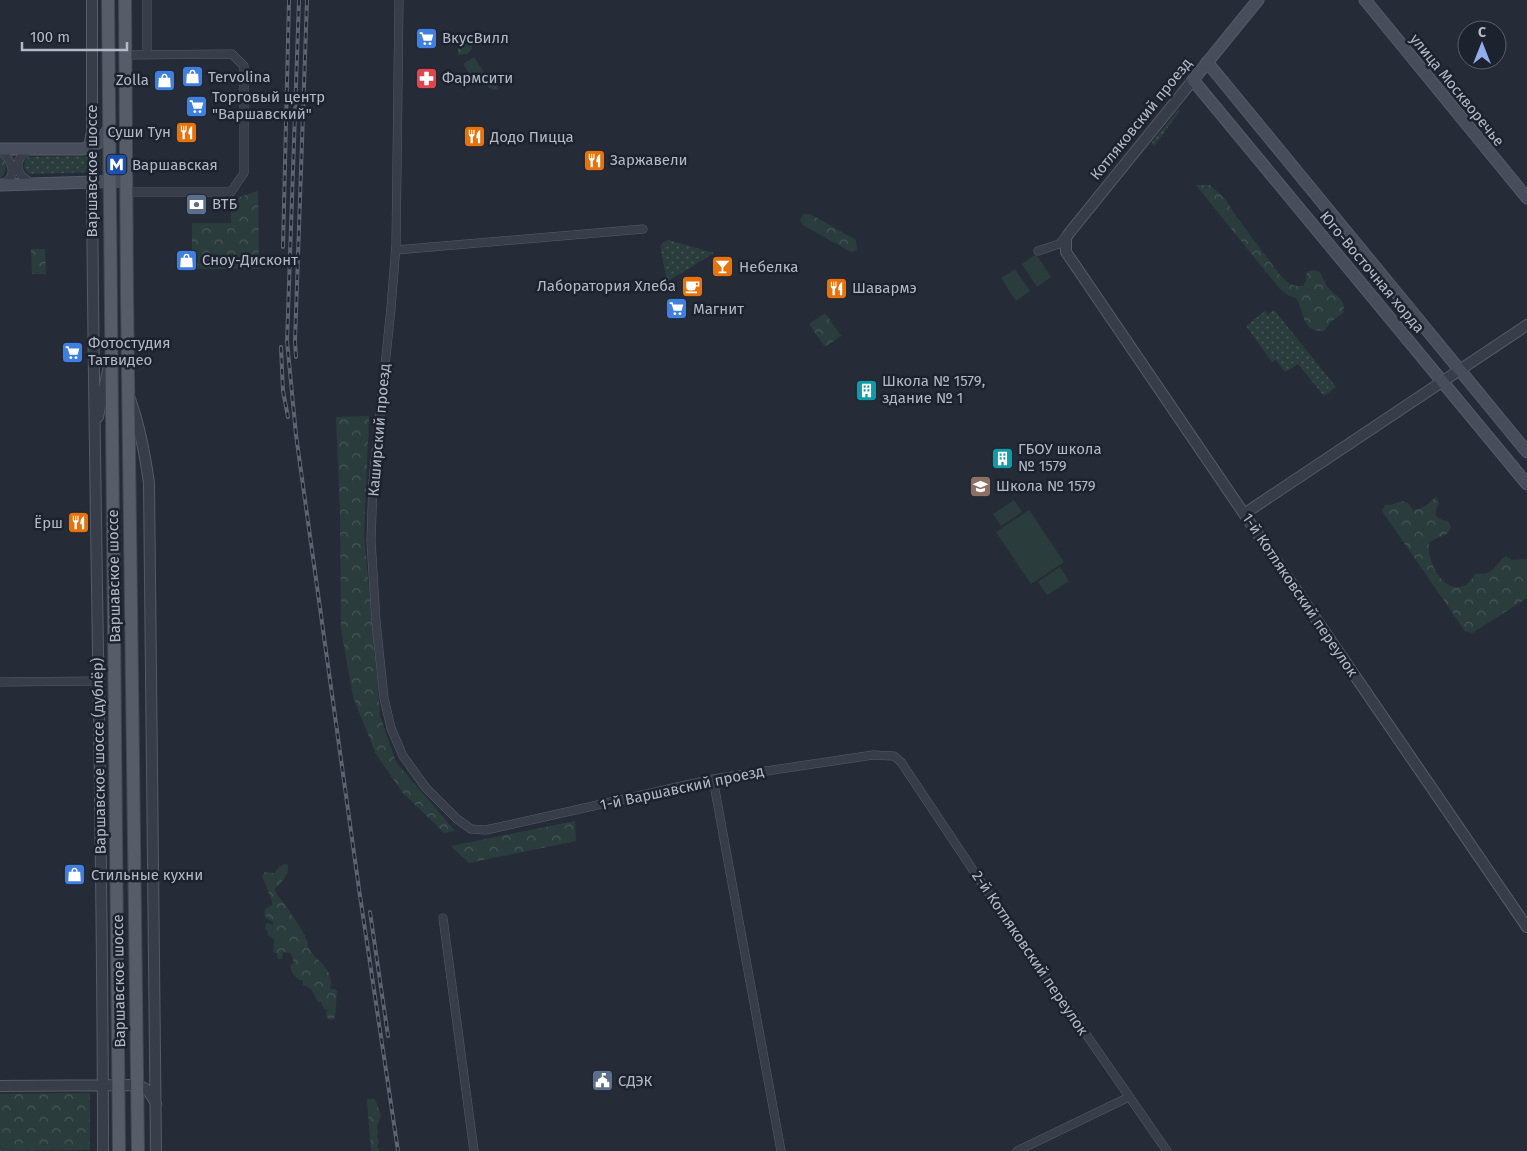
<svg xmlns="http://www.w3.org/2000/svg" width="1527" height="1151" viewBox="0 0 1527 1151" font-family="'Fira Sans',sans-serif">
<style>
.grass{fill:url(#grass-dots)}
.forest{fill:url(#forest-crowns)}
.pitch{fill:#2b3c3d}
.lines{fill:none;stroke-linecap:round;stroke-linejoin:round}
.minor-casing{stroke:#565c67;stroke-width:9}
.tertiary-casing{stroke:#565c67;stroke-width:12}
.secondary-casing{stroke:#565c67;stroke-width:13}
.primary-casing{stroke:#414752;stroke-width:14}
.minor{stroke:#383e49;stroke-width:8}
.tertiary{stroke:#383e49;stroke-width:10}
.secondary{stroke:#474d5b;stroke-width:11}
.primary{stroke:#565d69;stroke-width:12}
.rail-casing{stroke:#5d6471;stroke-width:4}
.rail{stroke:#1d232e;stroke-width:2;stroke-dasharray:5.5;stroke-linecap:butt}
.labels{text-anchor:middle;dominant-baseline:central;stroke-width:5;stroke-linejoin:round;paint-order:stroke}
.poi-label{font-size:15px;fill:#b3b9c5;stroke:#1d232e;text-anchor:start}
.street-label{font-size:15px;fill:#b3b9c5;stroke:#1d232e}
</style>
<defs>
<pattern id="grass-dots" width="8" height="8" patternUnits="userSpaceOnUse" patternTransform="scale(1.25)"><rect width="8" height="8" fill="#2b3c3d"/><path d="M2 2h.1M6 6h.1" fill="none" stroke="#475658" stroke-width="1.8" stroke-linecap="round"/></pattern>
<pattern id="forest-crowns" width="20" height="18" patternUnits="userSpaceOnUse" patternTransform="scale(1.25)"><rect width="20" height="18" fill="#2b3c3d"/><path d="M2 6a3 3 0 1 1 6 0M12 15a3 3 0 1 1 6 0" fill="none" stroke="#475658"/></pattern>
</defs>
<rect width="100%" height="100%" fill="#252c38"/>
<path class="grass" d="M1179 109 1180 111 1154 146 1152 142Z
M98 156V172L29 174 24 168 25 160 28 157Z
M668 240 714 253 667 282 660 245Z
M1274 310 1336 387 1324 396 1298 364 1285 372 1276 360 1272 362 1246 326 1265 311 1268 315Z"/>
<path class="forest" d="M467 40H470L472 43V49L467 54 458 55C457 47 460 42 467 40Z
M487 79H492L498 87V89L494 90 488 87Z
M0 155C7 161 6 167 4 175L0 178Z
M1196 185H1210L1225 199 1236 216 1280 275 1290 284 1296 286H1303L1306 280 1307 272 1313 270 1320 272C1323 278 1326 286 1330 290 1339 298 1346 300 1343 313L1332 321 1324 331C1300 332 1305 311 1296 298L1289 296 1279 288Z
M258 191 259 269H192V223H231V200Z
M803 214H810L856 240 857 250 851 252 803 225 800 220Z
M31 249H45L46 274H32Z
M825 313 841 336 825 347 809 324Z
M369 416 364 535 380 712 379 713 396 762 455 831 444 833 402 792 376 754 353 697 341 629 340 511 336 417Z
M1436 497 1439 503 1436 509V516L1442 520 1448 521 1451 527 1448 533 1429 542C1425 567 1455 609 1475 574 1479 573 1484 574 1487 573 1496 570 1499 559 1506 556L1512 560 1527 559V598L1472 633 1465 631 1382 511 1385 505C1398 506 1404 494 1413 510 1424 509 1428 503 1436 497Z
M575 821 576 841 469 863 451 846Z
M284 864 288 865C289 874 283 882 276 887L275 891C286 907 299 923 307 940 308 942 307 945 308 947 316 963 335 967 330 989H335L337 992 335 1017 332 1020 327 1018 326 1012 328 1010 324 1009 321 1002H318L311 989 303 985V980H299L292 973 290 966 294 963 291 953 283 952 282 959H278L277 954 273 952 274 939 267 934 268 932 265 928 266 924 268 923 273 925V922C267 918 263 917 265 909L272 905V901L262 876 265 872 274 873 280 866Z
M90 1093V1150L0 1151V1094Z
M367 1099H375L381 1116C377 1122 376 1135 379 1142L377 1146 379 1151H371Z"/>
<path class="pitch" d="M474 57 484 72 473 79 463 64Z
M1036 254 1051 277 1037 287 1022 264Z
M1015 269 1030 291 1016 301 1001 278Z
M1014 500 1022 512 1001 526 993 514Z
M1029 510 1064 562 1031 584 996 532Z
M1060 567 1069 581 1047 595 1038 582Z"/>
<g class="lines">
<defs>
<path id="minor" d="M147 0V55
M399 0 396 245 391 308 373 482 371 541 376 622 384 698 391 728 403 756 426 788 457 819 471 829 486 830 713 779 873 755 894 756 901 762 997 906 1167 1151
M125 55 232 54 244 66V173L231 192H127
M0 150C11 159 20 177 2 184
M31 150C19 153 13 167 23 177 26 180 30 182 34 184
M396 250 643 229
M1038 251 1059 244 1067 235
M0 682 98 681
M713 779 781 1151
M443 918 474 1151
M1017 1151 1129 1097"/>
<path id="tertiary" d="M1193 80 1070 232 1066 238V252L1253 527 1527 927
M89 147 92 132V0
M92 181C94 505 103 828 103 1151
M130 399C140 427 145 454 149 483L156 1151
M98 417 108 370
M1244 514 1527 325
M0 1086 136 1085C146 1087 152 1094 156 1104"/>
<path id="secondary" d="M1258 0 1193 80 1527 484
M1365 0 1527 198
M1207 62 1527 452
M0 149H83L98 143 108 130
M0 185 126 181"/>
<path id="primary" d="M108 0 119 1151
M125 0 127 294 138 1151"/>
</defs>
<use href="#minor" class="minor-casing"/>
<use href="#tertiary" class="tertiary-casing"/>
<use href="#secondary" class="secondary-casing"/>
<use href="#primary" class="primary-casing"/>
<use href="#minor" class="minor"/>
<use href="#tertiary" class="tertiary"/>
<use href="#secondary" class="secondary"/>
<use href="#primary" class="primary"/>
<defs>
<path id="rail" d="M299 0 287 341 296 435 359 889 398 1151
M283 247 289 0
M281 347 283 391 288 417
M296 357 295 341 307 0
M370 912 388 1036"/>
</defs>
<use href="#rail" class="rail-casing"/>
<use href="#rail" class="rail"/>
</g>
<defs>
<symbol id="supermarket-square" viewBox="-11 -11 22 22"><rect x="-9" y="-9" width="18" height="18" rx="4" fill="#3f7fe0" stroke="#1d232e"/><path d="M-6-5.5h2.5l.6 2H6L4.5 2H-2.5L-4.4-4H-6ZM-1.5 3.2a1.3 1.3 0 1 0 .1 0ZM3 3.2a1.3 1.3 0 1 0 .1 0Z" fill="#fff"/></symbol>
<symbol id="shop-square" viewBox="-11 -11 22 22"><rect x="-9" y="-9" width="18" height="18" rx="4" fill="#3f7fe0" stroke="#1d232e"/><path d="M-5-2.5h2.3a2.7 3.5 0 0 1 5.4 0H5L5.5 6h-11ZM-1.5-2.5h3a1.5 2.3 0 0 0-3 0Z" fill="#fff"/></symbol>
<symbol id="pharmacy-square" viewBox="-11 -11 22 22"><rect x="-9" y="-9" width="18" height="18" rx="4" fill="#e0444e" stroke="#1d232e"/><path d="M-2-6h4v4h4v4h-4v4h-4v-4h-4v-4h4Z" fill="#fff"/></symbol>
<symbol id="restaurant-square" viewBox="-11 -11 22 22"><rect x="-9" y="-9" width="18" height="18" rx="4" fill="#e8710a" stroke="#1d232e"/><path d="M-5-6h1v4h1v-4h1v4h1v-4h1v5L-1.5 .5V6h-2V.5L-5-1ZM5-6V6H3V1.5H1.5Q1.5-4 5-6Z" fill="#fff"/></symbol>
<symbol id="metro-square" viewBox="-11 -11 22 22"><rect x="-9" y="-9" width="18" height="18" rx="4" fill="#1a4fb4" stroke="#1d232e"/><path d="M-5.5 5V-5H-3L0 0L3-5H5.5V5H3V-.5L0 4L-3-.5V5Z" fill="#fff"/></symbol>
<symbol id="bank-square" viewBox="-11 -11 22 22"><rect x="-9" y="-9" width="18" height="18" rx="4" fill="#5c6f8a" stroke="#1d232e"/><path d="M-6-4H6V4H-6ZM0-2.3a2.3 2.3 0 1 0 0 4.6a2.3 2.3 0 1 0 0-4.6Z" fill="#fff"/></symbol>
<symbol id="bar-square" viewBox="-11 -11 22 22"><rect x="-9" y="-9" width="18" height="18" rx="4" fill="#e8710a" stroke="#1d232e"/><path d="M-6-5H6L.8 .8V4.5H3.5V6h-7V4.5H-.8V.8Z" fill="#fff"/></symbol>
<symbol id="cafe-square" viewBox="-11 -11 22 22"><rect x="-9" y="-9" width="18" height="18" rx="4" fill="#e8710a" stroke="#1d232e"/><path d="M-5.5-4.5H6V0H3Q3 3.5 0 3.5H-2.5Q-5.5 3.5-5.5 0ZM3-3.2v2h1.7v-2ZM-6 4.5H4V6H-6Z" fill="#fff"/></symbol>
<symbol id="building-square" viewBox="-11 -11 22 22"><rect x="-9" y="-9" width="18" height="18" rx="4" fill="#0f9aa8" stroke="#1d232e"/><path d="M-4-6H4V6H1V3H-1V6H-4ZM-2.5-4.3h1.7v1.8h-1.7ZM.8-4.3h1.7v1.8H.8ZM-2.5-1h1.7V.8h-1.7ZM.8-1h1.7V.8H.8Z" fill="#fff"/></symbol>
<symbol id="school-square" viewBox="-11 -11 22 22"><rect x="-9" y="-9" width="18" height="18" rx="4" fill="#8d6e63" stroke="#1d232e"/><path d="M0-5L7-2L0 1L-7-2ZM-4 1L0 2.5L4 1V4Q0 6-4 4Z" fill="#fff"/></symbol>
<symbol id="civic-square" viewBox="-11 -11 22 22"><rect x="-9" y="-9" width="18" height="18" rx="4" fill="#5c6f8a" stroke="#1d232e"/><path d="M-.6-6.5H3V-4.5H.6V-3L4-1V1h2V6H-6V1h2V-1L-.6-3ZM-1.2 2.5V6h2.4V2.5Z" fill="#fff"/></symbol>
</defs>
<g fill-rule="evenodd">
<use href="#supermarket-square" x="414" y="26" width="25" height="25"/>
<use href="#shop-square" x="180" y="64" width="25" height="25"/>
<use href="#pharmacy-square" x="414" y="66" width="25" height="25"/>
<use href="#shop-square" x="152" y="68" width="25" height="25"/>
<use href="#supermarket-square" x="184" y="94" width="25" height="25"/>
<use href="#restaurant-square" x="174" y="120" width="25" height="25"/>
<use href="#restaurant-square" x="462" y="124" width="25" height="25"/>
<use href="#restaurant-square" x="582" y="148" width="25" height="25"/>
<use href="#metro-square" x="104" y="152" width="25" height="25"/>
<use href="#bank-square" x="184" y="192" width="25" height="25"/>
<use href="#shop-square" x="174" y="248" width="25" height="25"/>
<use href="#bar-square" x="710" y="254" width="25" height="25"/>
<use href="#cafe-square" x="680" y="274" width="25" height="25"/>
<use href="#restaurant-square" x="824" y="276" width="25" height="25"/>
<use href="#supermarket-square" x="664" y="296" width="25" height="25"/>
<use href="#supermarket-square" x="60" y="340" width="25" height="25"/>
<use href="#building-square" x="854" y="378" width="25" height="25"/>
<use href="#building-square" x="990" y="446" width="25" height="25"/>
<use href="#school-square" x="968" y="474" width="25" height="25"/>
<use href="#restaurant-square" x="66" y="510" width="25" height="25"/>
<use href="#shop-square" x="62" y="862" width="25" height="25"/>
<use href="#civic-square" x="590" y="1068" width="25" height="25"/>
</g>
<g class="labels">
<g class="poi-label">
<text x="442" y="38">ВкусВилл</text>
<text x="208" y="77">Tervolina</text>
<text x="442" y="78">Фармсити</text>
<text x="149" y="80" text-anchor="end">Zolla</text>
<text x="212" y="97">Торговый центр<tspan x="212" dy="17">"Варшавский"</tspan></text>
<text x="171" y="132" text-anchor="end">Суши Тун</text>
<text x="490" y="137">Додо Пицца</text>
<text x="610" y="160">Заржавели</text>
<text x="132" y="165">Варшавская</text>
<text x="212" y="204">ВТБ</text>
<text x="202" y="260">Сноу-Дисконт</text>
<text x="739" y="267">Небелка</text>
<text x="676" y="286" text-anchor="end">Лаборатория Хлеба</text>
<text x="852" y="288">Шавармэ</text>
<text x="693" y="309">Магнит</text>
<text x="88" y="343">Фотостудия<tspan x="88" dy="17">Татвидео</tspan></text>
<text x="882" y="381">Школа № 1579,<tspan x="882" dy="17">здание № 1</tspan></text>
<text x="1018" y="449">ГБОУ школа<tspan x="1018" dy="17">№ 1579</tspan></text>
<text x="996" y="486">Школа № 1579</text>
<text x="63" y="523" text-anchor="end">Ёрш</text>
<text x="91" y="875">Стильные кухни</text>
<text x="618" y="1081">СДЭК</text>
</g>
<g class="street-label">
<text transform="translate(1457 90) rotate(51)">улица Москворечье</text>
<text transform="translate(1141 119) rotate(-51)">Котляковский проезд</text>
<text transform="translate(92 171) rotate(-90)">Варшавское шоссе</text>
<text transform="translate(1372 272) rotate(50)">Юго-Восточная хорда</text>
<text transform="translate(379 430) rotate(-85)">Каширский проезд</text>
<text transform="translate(114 576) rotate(-91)">Варшавское шоссе</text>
<text transform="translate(1300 595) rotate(56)">1-й Котляковский переулок</text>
<text transform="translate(99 756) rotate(-91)">Варшавское шоссе (дублёр)</text>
<text transform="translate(682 788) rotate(-12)">1-й Варшавский проезд</text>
<text transform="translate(1030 953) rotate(56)">2-й Котляковский переулок</text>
<text transform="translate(119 981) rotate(-91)">Варшавское шоссе</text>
</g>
</g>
<g transform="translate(1482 45)"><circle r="24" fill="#1d232e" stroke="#595f6a"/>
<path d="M0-4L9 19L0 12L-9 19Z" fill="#91adec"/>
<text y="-8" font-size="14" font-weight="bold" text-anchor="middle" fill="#b3b9c5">С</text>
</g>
<path d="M22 42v8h105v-8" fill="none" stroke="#b3b9c5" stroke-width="2.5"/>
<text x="30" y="42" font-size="15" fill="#b3b9c5" stroke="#1d232e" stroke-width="4" paint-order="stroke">100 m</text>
</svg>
